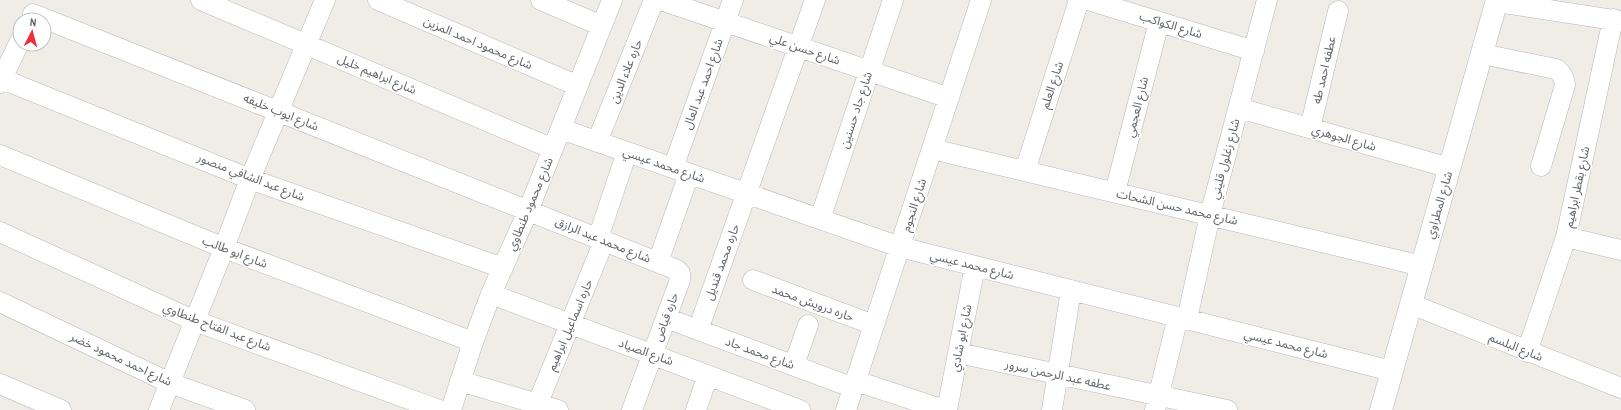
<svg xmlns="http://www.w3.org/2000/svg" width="1621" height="410" viewBox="0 0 1621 410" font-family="'Archivo Narrow','Noto Sans Arabic',sans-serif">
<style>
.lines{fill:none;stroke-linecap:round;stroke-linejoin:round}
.street-casing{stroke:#b4b8bb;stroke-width:21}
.secondary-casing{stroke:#b2b7bb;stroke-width:23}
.street{stroke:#fff;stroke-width:20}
.secondary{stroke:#fff;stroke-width:22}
.labels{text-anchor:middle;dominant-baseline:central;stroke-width:3.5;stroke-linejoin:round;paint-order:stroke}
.street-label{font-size:12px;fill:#5e6367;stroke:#fff}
</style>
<rect width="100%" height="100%" fill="#f0ede6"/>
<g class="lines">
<defs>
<path id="street" d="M201 0 553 149
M378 0 578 86
M541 0 602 26
M661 0 949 98
M1088 0 1254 51
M1497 2 1621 21
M33 14 677 270 680 273V280L632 410
M1482 54 1556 69C1562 74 1564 77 1565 85L1541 166
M2 79 250 179 503 268
M0 83 20 41
M1239 108 1450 168
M1310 128 1338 11
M561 129 900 247 1392 371
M597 142 654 0
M932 149 1422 266
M0 155 224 248 473 342
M673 168 733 0
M1025 171 1079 0
M1115 192 1159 22
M820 219 893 0
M0 232 195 321 439 410
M1566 237 1621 250
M598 238 627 152
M658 262 689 174
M753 280 874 325
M491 294 800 410
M0 302 170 383 245 410
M1411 304 1621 388
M666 318 854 388
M1187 319 1210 215 1267 0
M698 330 815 0
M1527 352 1566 237 1613 19
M958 353 1227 410
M794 365 808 325
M460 381 558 410
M856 381 944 410
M0 384 61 410
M159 410 224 248 250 179 325 0
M451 410 473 342 491 294 528 211 612 0
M535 410 604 241
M696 410 708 375
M846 410 981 0
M947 410 975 266
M1052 410 1071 290
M1155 410 1178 317"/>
<path id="secondary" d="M1381 410 1497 0"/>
</defs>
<use href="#street" class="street-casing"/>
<use href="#secondary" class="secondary-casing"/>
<use href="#street" class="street"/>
<use href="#secondary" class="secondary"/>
</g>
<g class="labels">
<g class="street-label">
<text transform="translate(1171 25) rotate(17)">شارع الكواكب</text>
<text transform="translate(478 43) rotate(23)">شارع محمود احمد المزين</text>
<text transform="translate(805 49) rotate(19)">شارع حسن علي</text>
<text transform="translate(1324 70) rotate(-77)">عطفه احمد طه</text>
<text transform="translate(626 71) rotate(-68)">حاره علاء الدين</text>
<text transform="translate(377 74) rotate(23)">شارع ابراهيم خليل</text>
<text transform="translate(703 84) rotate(-70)">شارع احمد عبد العال</text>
<text transform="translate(1052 85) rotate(-72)">شارع العلم</text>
<text transform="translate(1137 107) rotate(-76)">شارع العجمي</text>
<text transform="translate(856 110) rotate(-72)">شارع جاد حسنين</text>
<text transform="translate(281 112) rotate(22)">شارع ايوب خليفه</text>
<text transform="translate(1344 138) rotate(16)">شارع الجوهري</text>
<text transform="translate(1225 159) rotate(-75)">شارع زغلول قليني</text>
<text transform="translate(664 165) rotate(19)">شارع محمد عيسي</text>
<text transform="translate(251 177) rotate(21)">شارع عبد الشافي منصور</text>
<text transform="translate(1577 187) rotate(-78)">شارع بقطر ابراهيم</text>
<text transform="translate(530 204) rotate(-67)">شارع محمود طنطاوي</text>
<text transform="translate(914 205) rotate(-72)">شارع النجوم</text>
<text transform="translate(1439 205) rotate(-74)">شارع المطراوي</text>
<text transform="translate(1177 207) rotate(13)">شارع محمد حسن الشحات</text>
<text transform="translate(603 240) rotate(22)">شارع محمد عبد الرازق</text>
<text transform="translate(235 252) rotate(21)">شارع ابو طالب</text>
<text transform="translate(722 262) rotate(-70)">حاره محمد قنديل</text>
<text transform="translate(972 265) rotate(14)">شارع محمد عيسي</text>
<text transform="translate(813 303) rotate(20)">حاره درويش محمد</text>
<text transform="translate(666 317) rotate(-70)">حاره فياض</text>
<text transform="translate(570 325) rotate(-67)">حاره اسماعيل ابراهيم</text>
<text transform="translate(217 327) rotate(21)">شارع عبد الفتاح طنطاوي</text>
<text transform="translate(961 338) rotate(-79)">شارع ابو شادي</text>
<text transform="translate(1286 344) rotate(14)">شارع محمد عيسي</text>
<text transform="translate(1516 347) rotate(22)">شارع البلسم</text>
<text transform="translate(646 352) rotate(20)">شارع الصياد</text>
<text transform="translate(760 353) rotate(20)">شارع محمد جاد</text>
<text transform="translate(121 359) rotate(25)">شارع احمد محمود خضر</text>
<text transform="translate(1058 375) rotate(12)">عطفه عبد الرحمن سرور</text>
</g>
</g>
<g transform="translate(32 32) rotate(6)"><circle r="19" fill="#ffffff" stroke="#bfc1c2"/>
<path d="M0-3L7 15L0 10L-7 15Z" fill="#f02d3c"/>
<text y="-6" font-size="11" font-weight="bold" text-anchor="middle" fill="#5e6367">N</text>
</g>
</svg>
